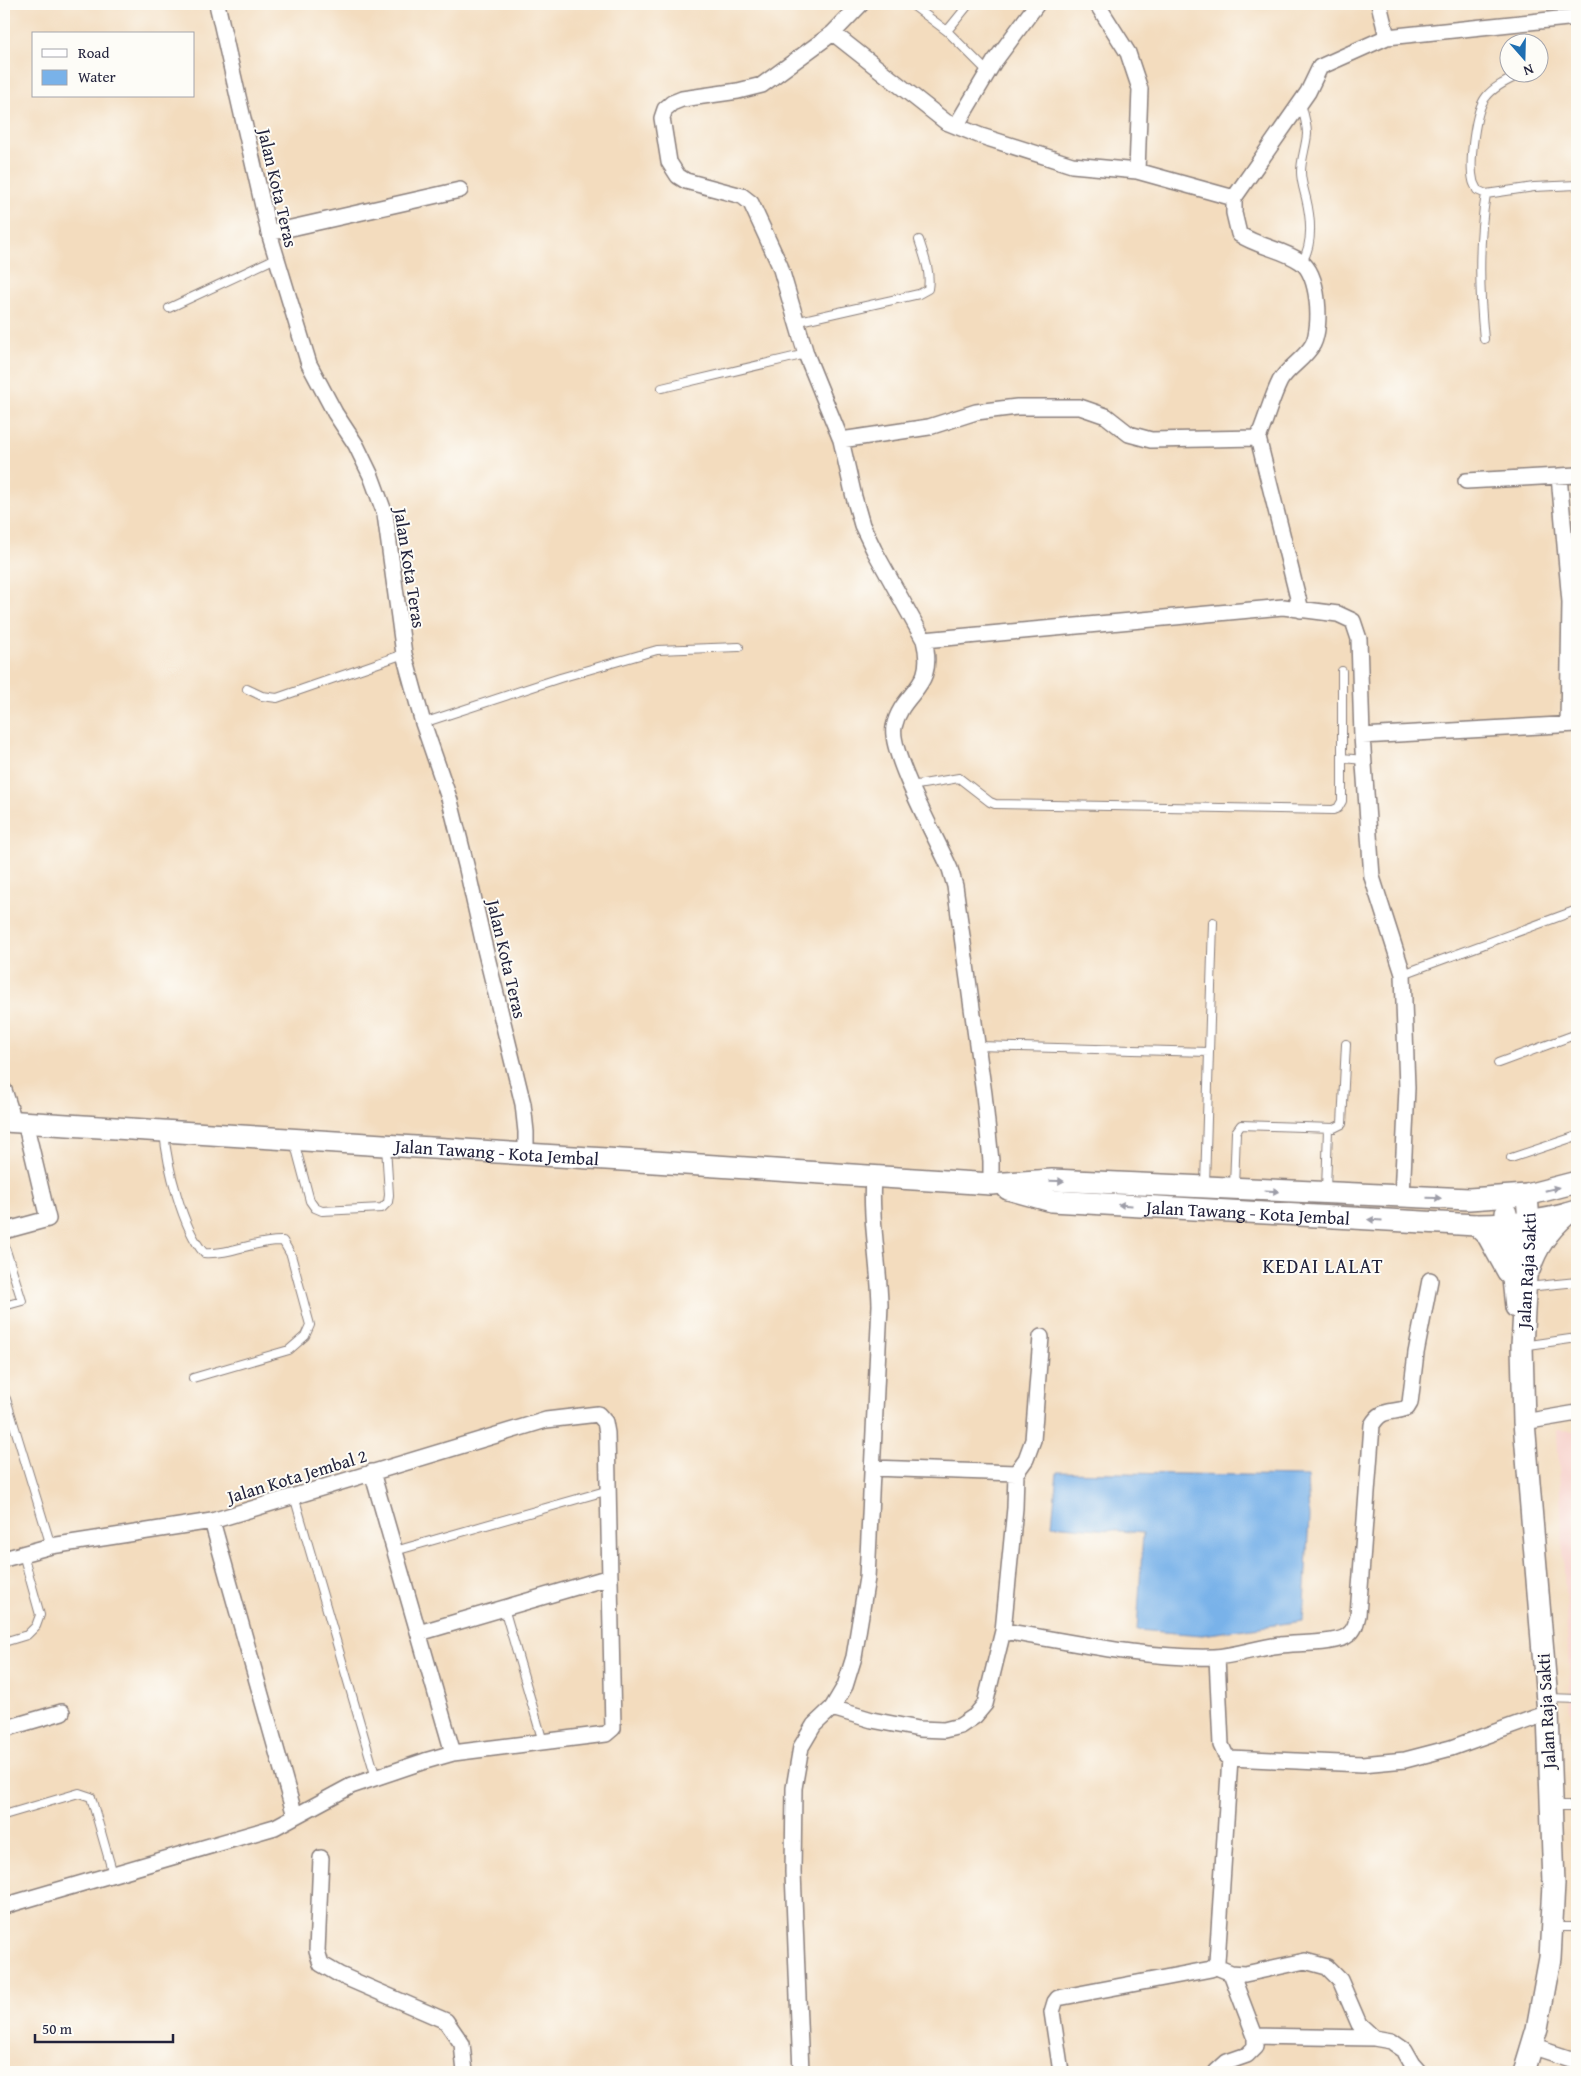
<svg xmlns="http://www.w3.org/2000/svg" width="1581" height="2076" viewBox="0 0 1581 2076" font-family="'Gentium Book Plus',serif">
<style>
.built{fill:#f7d0ca}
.water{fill:#79b2e9;stroke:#4e6a92}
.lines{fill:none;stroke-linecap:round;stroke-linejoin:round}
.service-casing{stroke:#8a7f7c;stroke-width:10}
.minor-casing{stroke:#8a7f7c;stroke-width:18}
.secondary-casing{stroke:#8a7f7c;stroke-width:24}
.service{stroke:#fff;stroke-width:8}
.minor{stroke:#fff;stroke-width:15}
.secondary{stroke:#fff;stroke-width:21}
.oneway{fill:#9c9ca7}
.labels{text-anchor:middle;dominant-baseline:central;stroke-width:4;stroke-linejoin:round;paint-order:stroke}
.street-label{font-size:18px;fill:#22223b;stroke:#fdfcf7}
.quarter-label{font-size:20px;letter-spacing:1px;fill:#22223b;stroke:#fdfcf7}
</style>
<rect width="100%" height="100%" fill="#fdfcf7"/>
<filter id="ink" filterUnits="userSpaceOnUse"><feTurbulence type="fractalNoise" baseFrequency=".02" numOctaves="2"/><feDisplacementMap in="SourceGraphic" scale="10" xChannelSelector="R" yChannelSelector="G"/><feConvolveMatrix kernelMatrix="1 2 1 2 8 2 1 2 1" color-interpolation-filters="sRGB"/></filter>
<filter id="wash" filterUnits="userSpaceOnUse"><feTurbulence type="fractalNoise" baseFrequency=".0096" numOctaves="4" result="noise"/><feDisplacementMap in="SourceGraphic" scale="20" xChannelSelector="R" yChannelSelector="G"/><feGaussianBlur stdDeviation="1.12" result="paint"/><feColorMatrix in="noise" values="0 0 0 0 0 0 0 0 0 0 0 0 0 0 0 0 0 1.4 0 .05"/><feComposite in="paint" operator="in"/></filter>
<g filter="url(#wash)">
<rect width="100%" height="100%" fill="#f3dcbe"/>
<path class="built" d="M1557 1430 1577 1431V1835Z"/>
<path class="water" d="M1057 1472 1307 1476 1309 1518 1303 1621 1202 1635 1137 1630 1143 1533 1052 1525Z"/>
</g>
<g filter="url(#ink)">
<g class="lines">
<defs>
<path id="service" d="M911 4 947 31 988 72
M947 31 969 4
M1525 72C1512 79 1495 85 1486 97 1475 110 1469 163 1473 180 1473 183 1476 187 1477 190L1486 194 1534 187 1577 185
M1301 104C1304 114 1307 124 1307 134 1306 147 1301 159 1301 172 1301 181 1304 190 1306 198 1311 219 1313 244 1302 262
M169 308 276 258
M795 322 919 294 928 289C931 272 924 256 919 240
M1484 339C1479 290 1478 242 1486 194
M662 388 806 354
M247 689 262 696 277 698 404 654
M423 723 560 678 657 650 739 647
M1342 758 1364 760
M911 786 959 778 990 802 995 804 1333 810 1338 808 1342 801V671
M1403 974 1577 910
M977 1046 1209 1052 1205 1185
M1209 1052 1213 922
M1498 1063 1577 1034
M164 1132C167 1165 182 1228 204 1253 231 1255 255 1240 283 1241L291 1255 310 1325 305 1336 289 1350 193 1378
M294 1141 310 1201 315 1208 322 1211 382 1208 388 1202 389 1195 386 1146
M1511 1158 1577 1136
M1234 1187 1236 1132 1241 1125 1334 1128 1342 1124 1346 1044
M1326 1191 1328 1128
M4 1244 22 1301 4 1306
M1527 1287 1577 1282
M1522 1346 1577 1338
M6 1399 51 1546
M294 1496 376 1778
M395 1551 609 1490
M504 1608 543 1742
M4 1642 27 1635 36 1626 40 1615 23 1554
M1549 1698 1577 1699
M1552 1806H1577
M4 1815 79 1793 91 1797 113 1874
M1554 1927H1577"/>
<path id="minor" d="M217 4 269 233 309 364 335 413 356 445 371 476 385 514 404 654 423 723 450 801 467 869 484 945 523 1104 526 1132V1153
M861 4 833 33 762 85 738 91 682 99 672 103 665 109 662 118 669 162 678 176 686 181 742 196 751 203 780 266 806 354 841 440 854 497 862 525 874 550 924 640C937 690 902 690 894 727 889 753 938 841 950 869L955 886 984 1094 991 1161V1184
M1097 4 1128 53 1140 89 1137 171
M1379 4 1387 37
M833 33 946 122 981 136 1072 165 1137 171 1234 198
M956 126 994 62 1037 4
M269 233 460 190
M1258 438 1301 610
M841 440 929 427 976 412 1017 407H1080L1106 416 1129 434 1151 440 1258 438C1266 420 1271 399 1280 381 1288 367 1305 359 1313 344 1322 326 1319 274 1301 262 1283 249 1258 247 1239 234L1234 213V198L1308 92 1320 67 1387 37 1577 17
M1559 476 1570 602 1568 724
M1466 481 1577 475
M924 640 1283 607 1338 614 1353 621 1359 639 1362 736 1372 877 1403 974 1407 1088 1402 1197
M1362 736 1577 724
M4 1090 14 1121
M4 1231 48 1219 25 1122
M1524 1422 1577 1413
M872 1468 1016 1473
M372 1472 453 1753
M212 1521 295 1816
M4 1559 51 1546 212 1521 546 1420 598 1414 605 1422 607 1433 613 1728 606 1734 453 1753 425 1761 351 1786 275 1827 4 1906
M1003 1631C1072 1642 1143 1659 1214 1657 1236 1656 1259 1647 1281 1645 1296 1643 1339 1644 1348 1635 1355 1630 1356 1623 1358 1615L1372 1425C1382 1408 1390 1414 1407 1408L1410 1403 1416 1353 1430 1280
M419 1633 610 1577
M1217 1657 1221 1745 1226 1756 1230 1758 1362 1764 1405 1760 1451 1748 1548 1713
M832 1708 872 1720 919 1729 944 1730 960 1726 975 1716 985 1704 1003 1631 1015 1508 1016 1473 1026 1459 1033 1440 1041 1337
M4 1729 62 1712
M321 1858 317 1951 321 1964 340 1975 446 2021 462 2044 465 2072
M1214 1966 1231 1973 1245 1974 1305 1961 1327 1967 1340 1980 1359 2024 1374 2038 1391 2041 1404 2050 1412 2064 1419 2072
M1255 2036 1374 2038
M1531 2046 1577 2061
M801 2072 793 1872 794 1788 801 1747 814 1725 832 1708 845 1686 854 1657 867 1578 880 1305C879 1262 870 1220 873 1176
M1061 2072 1052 2012 1055 2002 1058 1998 1206 1970 1211 1969 1217 1962 1230 1758
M1216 2072 1227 2062 1247 2055 1255 2047V2036L1231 1973"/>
<g id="secondary">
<path id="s1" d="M4 1121C333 1140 662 1163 991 1184L1052 1180 1469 1199 1527 1195 1577 1182"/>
<path id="s2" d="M1008 1189 1052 1201 1476 1225C1511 1225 1544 1222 1577 1211"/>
<path d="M1506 1213 1516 1307"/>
<path d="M1476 1225 1488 1236 1508 1272"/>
<path d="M1530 1268C1536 1247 1551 1228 1567 1214"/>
<path id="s3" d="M1524 2072 1537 2029 1550 1958 1554 1884 1548 1713 1524 1422 1522 1346 1529 1223 1527 1195"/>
</g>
</defs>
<use href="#service" class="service-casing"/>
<use href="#minor" class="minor-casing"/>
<use href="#secondary" class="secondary-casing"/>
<use href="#service" class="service"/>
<use href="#minor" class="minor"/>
<use href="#secondary" class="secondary"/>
</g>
<defs><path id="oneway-solid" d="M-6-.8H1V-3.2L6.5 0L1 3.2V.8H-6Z" transform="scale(1.25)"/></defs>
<g class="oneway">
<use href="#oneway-solid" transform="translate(1057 1181) rotate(2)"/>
<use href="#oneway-solid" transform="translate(1552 1189) rotate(-14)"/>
<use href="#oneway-solid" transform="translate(1272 1191) rotate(3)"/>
<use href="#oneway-solid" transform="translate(1434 1198) rotate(2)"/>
<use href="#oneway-solid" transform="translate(1125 1205) rotate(-177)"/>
<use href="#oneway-solid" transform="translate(1375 1220) rotate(-177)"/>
</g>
</g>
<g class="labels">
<g class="street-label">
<text transform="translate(278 188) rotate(77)">Jalan Kota Teras</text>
<text transform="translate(410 568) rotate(81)">Jalan Kota Teras</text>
<text transform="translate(507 959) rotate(77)">Jalan Kota Teras</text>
<text stroke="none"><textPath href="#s1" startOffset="494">Jalan Tawang - Kota Jembal</textPath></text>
<text stroke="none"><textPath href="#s2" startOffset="242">Jalan Tawang - Kota Jembal</textPath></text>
<text stroke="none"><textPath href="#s3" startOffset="806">Jalan Raja Sakti</textPath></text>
<text transform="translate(297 1476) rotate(-17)">Jalan Kota Jembal 2</text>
<text transform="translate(1546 1711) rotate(-93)">Jalan Raja Sakti</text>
</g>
<g class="quarter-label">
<text x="1323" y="1265">KEDAI LALAT</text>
</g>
</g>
<rect width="1581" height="2076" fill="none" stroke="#fdfcf7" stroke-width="20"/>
<rect x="32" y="32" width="162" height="65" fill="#fdfcf7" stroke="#a5a5ac"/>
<rect x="42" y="49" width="25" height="8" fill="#ffffff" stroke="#a5a5ac"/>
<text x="78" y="58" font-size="15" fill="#22223b">Road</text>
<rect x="42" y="70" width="25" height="15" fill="#79b2e9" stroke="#a5a5ac"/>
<text x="78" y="82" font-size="15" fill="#22223b">Water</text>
<g transform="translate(1524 58) rotate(160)"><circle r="24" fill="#fdfcf7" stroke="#a5a5ac"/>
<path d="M0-4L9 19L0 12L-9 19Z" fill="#1f6fb2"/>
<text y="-8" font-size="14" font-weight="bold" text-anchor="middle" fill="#22223b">N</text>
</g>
<path d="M35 2034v8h138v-8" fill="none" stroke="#22223b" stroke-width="2.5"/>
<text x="42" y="2034" font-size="15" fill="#22223b" stroke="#fdfcf7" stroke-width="4" paint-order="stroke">50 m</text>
</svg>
